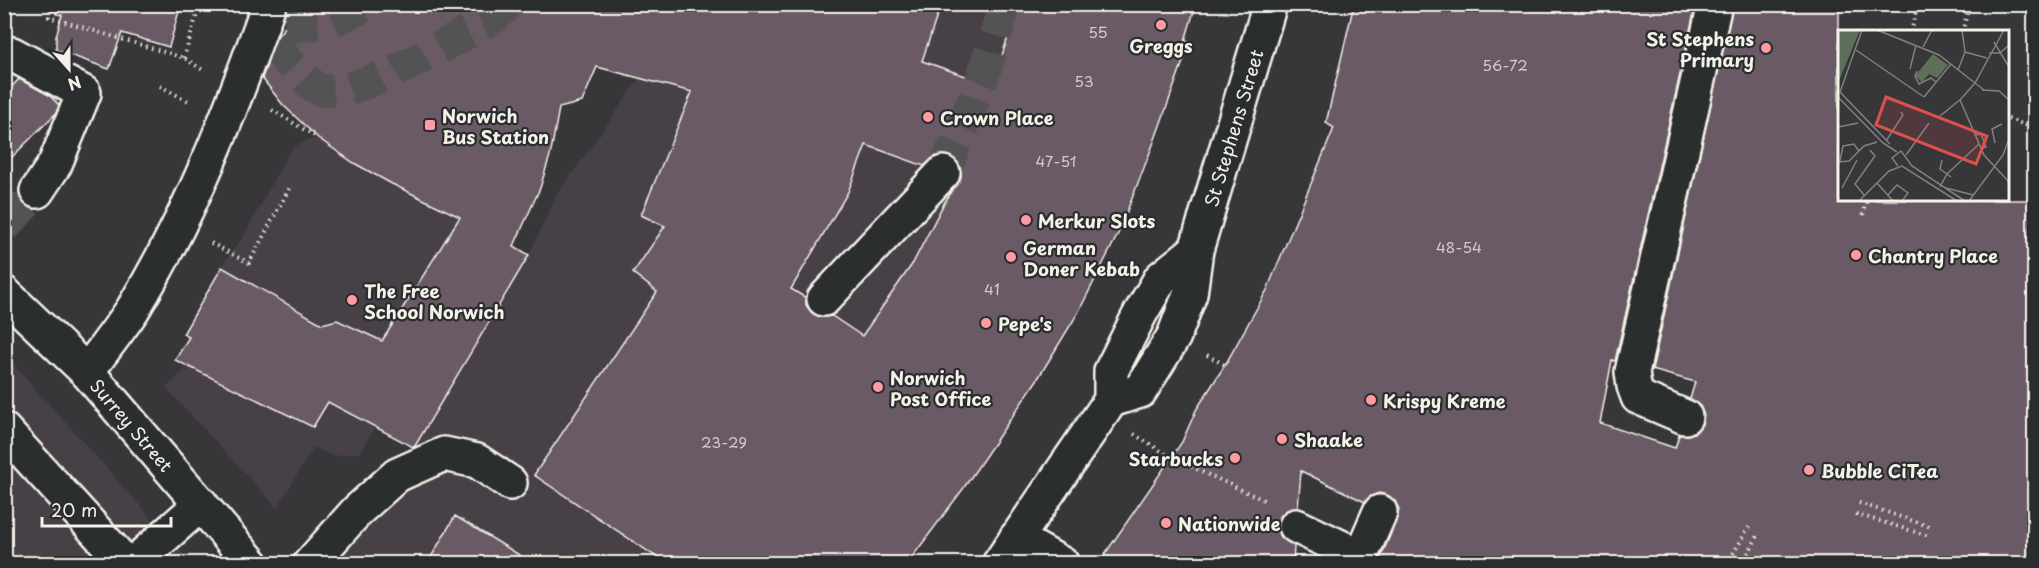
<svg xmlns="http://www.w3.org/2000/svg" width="2039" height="568" viewBox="0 0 2039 568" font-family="'Playpen Sans',sans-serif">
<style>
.built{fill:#474146}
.building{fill:#6b5a65;stroke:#f4f1e8;stroke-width:1.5;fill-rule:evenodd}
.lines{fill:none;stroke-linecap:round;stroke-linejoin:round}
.minor-tunnel{stroke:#535253;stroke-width:33;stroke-dasharray:33 16;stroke-linecap:butt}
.minor-casing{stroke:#f4f1e8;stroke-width:38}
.path{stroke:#f4f1e8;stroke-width:4;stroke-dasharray:1.5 4.5;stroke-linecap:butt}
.minor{stroke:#2a2d2e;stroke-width:33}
.poi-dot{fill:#ff9aa2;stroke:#2a2d2e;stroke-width:2}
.labels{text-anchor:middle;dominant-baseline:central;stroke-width:4.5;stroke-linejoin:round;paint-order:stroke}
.number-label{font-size:15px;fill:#d2cbc7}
.poi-label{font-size:18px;font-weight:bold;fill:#f4f1e8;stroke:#2a2d2e;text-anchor:start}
.street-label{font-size:18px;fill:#f4f1e8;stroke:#2a2d2e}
.inset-road{fill:none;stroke:#83817f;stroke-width:1.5}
.view{fill:#dc504e;fill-opacity:0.15;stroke:#dc504e;stroke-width:3}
.inset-edge{fill:none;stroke:#f4f1e8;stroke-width:3}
</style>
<rect width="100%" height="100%" fill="#373639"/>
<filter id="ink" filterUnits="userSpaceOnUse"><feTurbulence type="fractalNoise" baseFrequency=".0167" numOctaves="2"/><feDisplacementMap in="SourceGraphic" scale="12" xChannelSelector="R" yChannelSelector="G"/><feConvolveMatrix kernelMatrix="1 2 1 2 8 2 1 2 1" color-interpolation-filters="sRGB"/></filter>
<g filter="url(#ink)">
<path class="built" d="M670 5H1189L905 563H337L414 448 375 427 359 453 333 456 314 447 277 508 166 388 187 367 174 361 189 338 183 334 230 253 242 239 286 157 293 148 304 141 318 138 529 254 556 196 640 78Z
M5 355 192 563H5Z"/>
<path class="building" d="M58 4H181L169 47 122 33 109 69 56 50V36L62 15 56 14Z
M306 4H941L922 61 992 85 1019 4H1196L1185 41 1190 42 1154 142 1118 234 1078 313 1037 380 963 489 907 564H667L534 475 657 292 633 273 665 226 641 215 692 92 597 67 582 102 559 108 551 152 540 188 514 246 529 255 415 446 413 447 328 402 313 427 175 360 189 337 183 334 222 267 322 324 337 320 382 341 460 217 390 183 354 163 318 138 283 105 262 78 278 35ZM866 145 924 166 937 155H948L956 160 961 168V177L943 205 913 263 862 336 832 316 820 317 812 313 806 305V298L791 289 848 192Z
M1354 4H1696L1615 361 1612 360 1600 423 1675 448 1679 435H1688L1696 432 1702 424 1704 415 1700 406 1690 399 1695 382 1652 370 1733 4H1839V200H2034V564H1378L1397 519 1399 509 1395 501 1387 495 1379 493 1369 497 1365 502 1301 471 1298 508 1285 511 1279 518 1277 527 1281 537 1294 546 1293 564H1098L1182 442 1196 410 1225 365 1267 290 1334 128 1326 123Z
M19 79 49 95 59 105 56 113 4 165V95Z
M455 516 534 564H427Z"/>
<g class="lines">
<path class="minor-tunnel" d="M285 27 329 22 369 4
M272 42C281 53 308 86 321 90 357 100 460 36 494 17L508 4
M943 173 981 82 1005 4
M4 227 37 191"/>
<defs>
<g id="minor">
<path d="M12 54 84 93 55 164 37 191"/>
<path id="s1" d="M4 293 87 372 252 564"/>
<path d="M824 299 943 173"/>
<path d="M87 372C102 351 119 330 133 309 191 214 232 109 269 4"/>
<path id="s2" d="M1111 400 1140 391 1174 336 1190 294 1196 250 1270 4"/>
<path d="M1685 417 1638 397 1634 386 1632 372 1715 4"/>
<path d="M4 430 126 564"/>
<path d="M1296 526 1359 556"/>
<path d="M1016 538 1062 564"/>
<path d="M133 564 201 504"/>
<path d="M310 564 357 511 397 475 444 454 477 461 510 483"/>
<path d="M999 564 1111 400V371L1140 314 1161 278 1196 250"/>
<path d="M1357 564 1380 512"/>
</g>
</defs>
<use href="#minor" class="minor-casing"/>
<path class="path" d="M52 4 49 17 184 58 203 70
M1911 32 1918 4
M1962 32 1970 4
M184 58 200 4
M160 86 190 102
M272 110 318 138
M2008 119 2034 128
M1863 215 1867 200
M211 243 249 263 290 187
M1207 355 1225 365
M1134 434 1172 458 1266 501
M1859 503 1931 527
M1856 514 1929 536
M1727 564 1749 527
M1742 564 1759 534"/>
<use href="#minor" class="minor"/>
</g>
</g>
<g class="poi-dot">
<circle cx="1161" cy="25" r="6"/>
<circle cx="1766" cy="48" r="6"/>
<circle cx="928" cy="117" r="6"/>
<rect x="424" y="119" width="12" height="12" rx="3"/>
<circle cx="1026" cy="220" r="6"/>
<circle cx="1856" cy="255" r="6"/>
<circle cx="1011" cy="257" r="6"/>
<circle cx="352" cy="300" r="6"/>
<circle cx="986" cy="323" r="6"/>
<circle cx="878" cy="387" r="6"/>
<circle cx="1371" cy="400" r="6"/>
<circle cx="1282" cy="439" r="6"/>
<circle cx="1235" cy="458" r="6"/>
<circle cx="1809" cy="470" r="6"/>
<circle cx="1166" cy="523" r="6"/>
</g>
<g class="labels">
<g class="number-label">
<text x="1098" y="31">55</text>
<text x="1505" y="64">56-72</text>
<text x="1084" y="80">53</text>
<text x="1056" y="160">47-51</text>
<text x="1459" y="246">48-54</text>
<text x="992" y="288">41</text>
<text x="724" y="441">23-29</text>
</g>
<g class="poi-label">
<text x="1754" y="38" text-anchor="end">St Stephens<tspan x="1754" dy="21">Primary</tspan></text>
<text x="1161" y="45" text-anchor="middle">Greggs</text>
<text x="442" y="115">Norwich<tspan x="442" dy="21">Bus Station</tspan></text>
<text x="940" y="117">Crown Place</text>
<text x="1038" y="220">Merkur Slots</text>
<text x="1023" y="247">German<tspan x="1023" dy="21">Doner Kebab</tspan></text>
<text x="1868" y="255">Chantry Place</text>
<text x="364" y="290">The Free<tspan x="364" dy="21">School Norwich</tspan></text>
<text x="998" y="323">Pepe's</text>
<text x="890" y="377">Norwich<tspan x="890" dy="21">Post Office</tspan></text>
<text x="1383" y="400">Krispy Kreme</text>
<text x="1294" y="439">Shaake</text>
<text x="1223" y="458" text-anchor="end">Starbucks</text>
<text x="1821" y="470">Bubble CiTea</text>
<text x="1178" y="523">Nationwide</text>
</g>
<g class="street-label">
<text stroke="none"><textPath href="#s2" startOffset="312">St Stephens Street</textPath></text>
<text stroke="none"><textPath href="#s1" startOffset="184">Surrey Street</textPath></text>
</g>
</g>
<g transform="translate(1838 30)">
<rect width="171" height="171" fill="#373639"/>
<path d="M0 0H22L0 53ZM95 24 110 35 99 48 91 44 84 52 77 46Z" fill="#5e7059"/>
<path class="inset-road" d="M24 0 2 62 52 114M39 0 101 25 146 60M124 0 127 22M156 12 171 37M85 17 94 0M18 20 86 67M127 22 149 28M151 23H162L171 15M72 39 78 15M120 40 127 22M79 41 77 46 81 54 93 48 98 52M144 60 161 61 171 70M0 67 45 113 59 122M86 67 113 34M122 70 146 125 171 152M122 70 137 53 166 0M102 86 123 69M0 97 20 93M138 105 143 104 148 117 143 119M48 111 65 85 63 82M157 113 154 99 164 94M68 125 91 93M104 130 102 139 113 147M2 131 5 116 16 114 21 121M0 132 11 131 26 116 39 112M60 136 54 128 63 121 74 136 127 171M39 153 55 171M102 157 109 144 141 114M4 158 19 130M108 158 135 165M26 165 17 154 37 126 32 120M50 165 59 155 70 163 64 171M21 171 51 141 64 136 119 171M131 171 165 125 171 109"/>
<path class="view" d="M48 67 149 106 138 134 38 95Z"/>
<rect width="171" height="171" class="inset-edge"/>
</g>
<rect width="2039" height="568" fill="none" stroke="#2a2d2e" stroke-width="24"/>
<rect x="12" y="12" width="2015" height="544" fill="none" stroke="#f4f1e8" stroke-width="2" filter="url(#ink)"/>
<g transform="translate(69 69) rotate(159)" stroke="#2a2d2e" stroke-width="4.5" paint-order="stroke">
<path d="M0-4.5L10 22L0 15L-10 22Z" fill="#f4f1e8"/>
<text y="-9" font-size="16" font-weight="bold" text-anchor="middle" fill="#f4f1e8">N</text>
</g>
<path d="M42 517v9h129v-9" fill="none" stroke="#f4f1e8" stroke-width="3"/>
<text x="51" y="517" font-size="18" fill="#f4f1e8" stroke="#2a2d2e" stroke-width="4.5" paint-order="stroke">20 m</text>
</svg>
